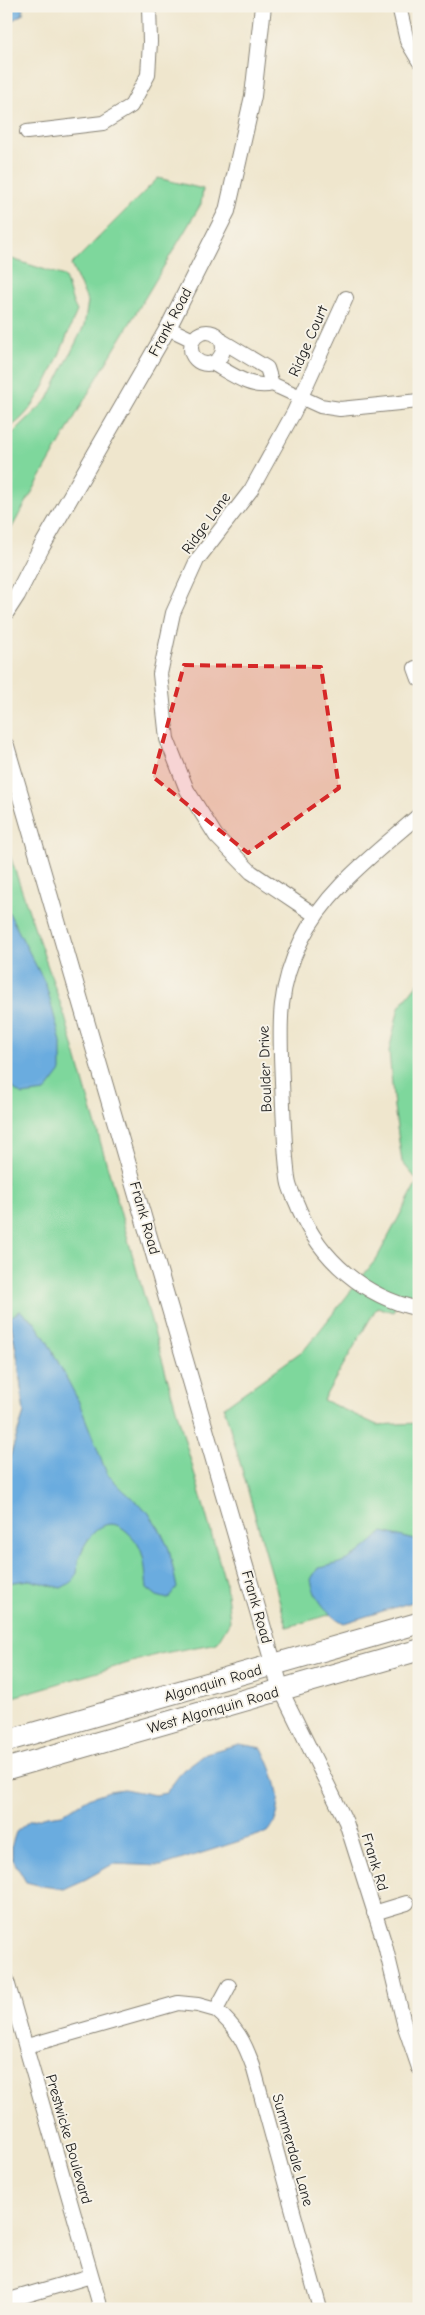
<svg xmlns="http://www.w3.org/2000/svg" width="425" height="2315" viewBox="0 0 425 2315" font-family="'Comic Neue',sans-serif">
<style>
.green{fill:#7ed79c;stroke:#4d7a5c}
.water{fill:#6aacdf;stroke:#43647e}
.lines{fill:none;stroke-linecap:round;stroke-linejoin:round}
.minor-casing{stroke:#868174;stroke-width:16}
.tertiary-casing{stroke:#868174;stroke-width:18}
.primary-casing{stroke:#868174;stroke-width:23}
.minor{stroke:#fff;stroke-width:14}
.tertiary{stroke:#fff;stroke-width:16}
.primary{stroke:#fff;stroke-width:21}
.marked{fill:#d62828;fill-opacity:0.2;stroke:#d62828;stroke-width:4;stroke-dasharray:10 6;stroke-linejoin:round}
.labels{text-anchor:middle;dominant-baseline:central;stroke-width:4;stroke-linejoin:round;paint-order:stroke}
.street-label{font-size:15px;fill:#1c1c1c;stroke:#f7f3e8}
</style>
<rect width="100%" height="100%" fill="#f7f3e8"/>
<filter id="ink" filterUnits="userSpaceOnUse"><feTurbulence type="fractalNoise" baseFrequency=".02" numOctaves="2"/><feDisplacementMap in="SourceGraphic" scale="10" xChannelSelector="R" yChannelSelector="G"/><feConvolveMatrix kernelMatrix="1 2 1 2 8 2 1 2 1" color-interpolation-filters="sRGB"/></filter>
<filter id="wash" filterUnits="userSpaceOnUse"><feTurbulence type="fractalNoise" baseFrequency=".0096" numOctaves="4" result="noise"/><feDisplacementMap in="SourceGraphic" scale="20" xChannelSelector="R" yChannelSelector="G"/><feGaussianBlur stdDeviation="1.12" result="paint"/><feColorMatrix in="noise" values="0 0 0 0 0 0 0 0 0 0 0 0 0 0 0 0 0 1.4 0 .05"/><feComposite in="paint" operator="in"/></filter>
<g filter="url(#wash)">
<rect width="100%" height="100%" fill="#efe6cd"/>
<path class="green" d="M158 178 203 189 201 204 90 390 6 538V436L13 433 48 399 84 326 88 302 71 265Z
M6 257 64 276C70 288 70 299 77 311 63 344 40 415 6 429Z
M6 844 65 1017 226 1585 230 1621 217 1643 159 1654 6 1699V1469L24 1413 18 1361 10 1317 6 1313Z
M419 982V1295L401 1293 393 1312 377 1307 323 1400 377 1425 419 1423V1589L287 1627 224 1407 305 1349 377 1258 418 1181 402 1162 394 1107 389 1051 399 1007Z"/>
<path class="water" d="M6 6H23V14L6 24Z
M6 907 46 985 61 1042V1071L45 1092 22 1095 6 1083Z
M20 1311 33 1320 47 1341 78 1400 107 1474 124 1491 148 1512 160 1530 169 1549 177 1588 168 1599 157 1596 147 1588C144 1563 146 1547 125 1530 103 1511 83 1542 78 1562 77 1565 78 1570 77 1573 75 1581 67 1585 61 1588L29 1580 6 1583V1469L24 1413 18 1361 10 1317Z
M383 1532 419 1541V1600L344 1623C328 1615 313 1597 311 1579L318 1568C350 1563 360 1553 383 1532Z
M239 1744 262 1748C274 1773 289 1808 268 1832L161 1866 113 1864 86 1879 64 1889 42 1886 26 1882 12 1858V1844L16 1832 29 1821 47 1816 62 1814 91 1797 109 1791 124 1789 155 1795 166 1793 183 1770 206 1753Z"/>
</g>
<g filter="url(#ink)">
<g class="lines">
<defs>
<path id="minor" d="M399 6 407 41 419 61
M27 132 103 123 131 106 148 75 150 42 149 6
M168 328 193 340
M191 348a16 16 0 1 1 32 0a16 16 0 1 1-32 0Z
M222 341 267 368 272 384
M212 363C230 373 252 390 272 384L320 406 340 409 419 401
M415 668 419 679
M419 815C376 853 326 889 301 941 276 992 280 1028 282 1082 283 1107 284 1132 286 1158 287 1166 287 1176 289 1184 291 1192 296 1201 299 1209 321 1260 364 1297 419 1309
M315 915 251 872 216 836 187 790 167 739 160 674 173 613 197 560 251 490 294 412 346 298
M281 1690 346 1822 385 1945 405 2027 419 2068
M374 1913 407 1903
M6 1978 101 2309
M229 1986 216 2010C237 2028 244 2041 253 2066L320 2309
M27 2046 178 2003 198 2005 216 2010
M6 2301 91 2276"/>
<path id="tertiary" d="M6 612 17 595 41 548 168 328 227 211 253 96 263 6
M6 746 281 1690"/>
<path id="primary" d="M6 1741 419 1623
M6 1769 419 1650"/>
</defs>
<use href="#minor" class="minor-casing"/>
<use href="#tertiary" class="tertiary-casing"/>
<use href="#primary" class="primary-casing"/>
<use href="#minor" class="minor"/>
<use href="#tertiary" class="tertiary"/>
<use href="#primary" class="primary"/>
</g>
</g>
<path class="marked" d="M184 665 321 667 339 788 248 853 153 777Z"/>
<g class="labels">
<g class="street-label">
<text transform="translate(170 322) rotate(-62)">Frank Road</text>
<text transform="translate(308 341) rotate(-66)">Ridge Court</text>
<text transform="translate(206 523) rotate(-54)">Ridge Lane</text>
<text transform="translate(265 1069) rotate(-92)">Boulder Drive</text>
<text transform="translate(145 1218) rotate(74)">Frank Road</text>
<text transform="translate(257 1607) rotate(74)">Frank Road</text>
<text transform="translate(213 1683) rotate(-16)">Algonquin Road</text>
<text transform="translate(213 1710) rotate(-16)">West Algonquin Road</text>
<text transform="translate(375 1862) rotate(73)">Frank Rd</text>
<text transform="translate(69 2139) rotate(74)">Prestwicke Boulevard</text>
<text transform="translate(293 2150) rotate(74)">Summerdale Lane</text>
</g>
</g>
<rect width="425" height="2315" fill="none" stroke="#f7f3e8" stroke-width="25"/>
</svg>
